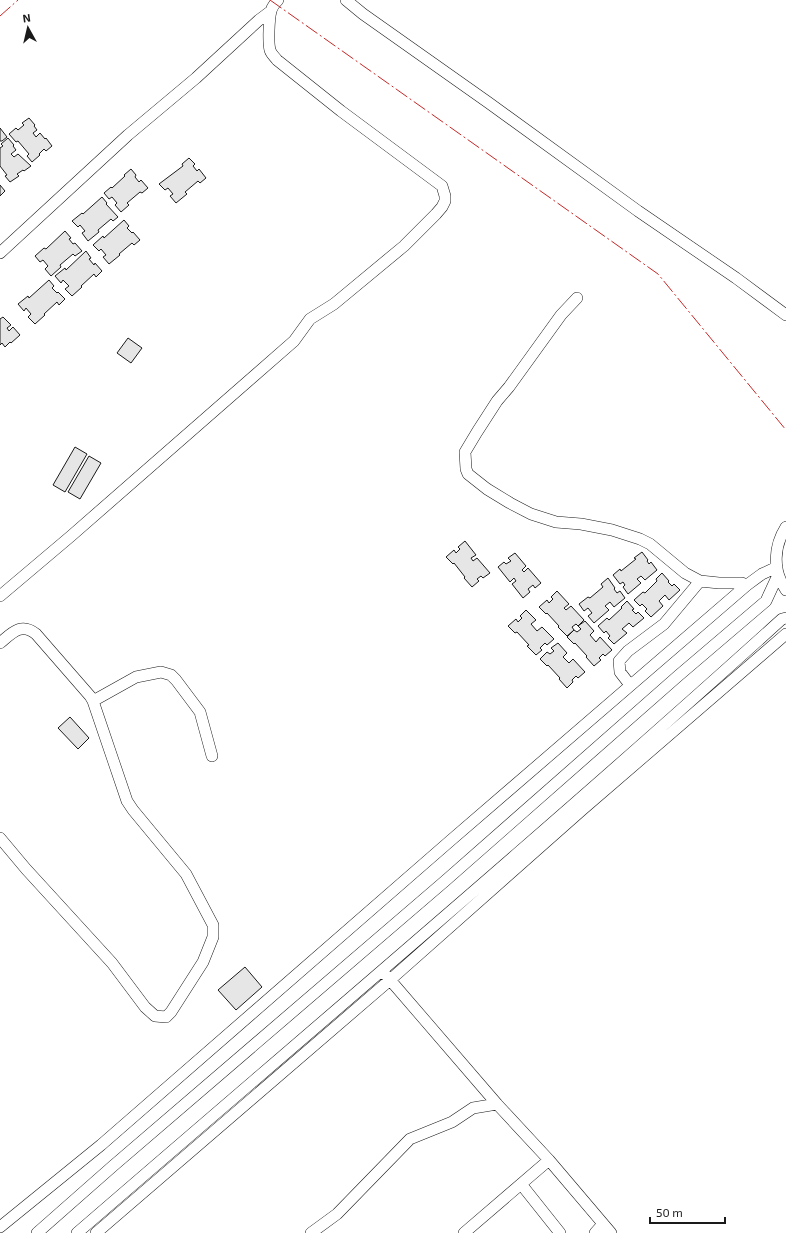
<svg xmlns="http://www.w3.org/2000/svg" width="786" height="1233" viewBox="0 0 786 1233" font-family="'Exo 2',sans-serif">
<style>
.building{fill:#e6e6e6;stroke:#1a1a1a}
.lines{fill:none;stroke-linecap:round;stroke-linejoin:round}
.minor-casing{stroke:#1a1a1a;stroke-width:12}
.minor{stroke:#fff;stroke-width:11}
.power{stroke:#c62828;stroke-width:1;stroke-dasharray:14 3 2 3;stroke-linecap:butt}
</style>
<rect width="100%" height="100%" fill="#fff"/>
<path class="building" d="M29 118 35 125 34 126 37 130 33 133 36 137 40 133 45 139 46 138 52 146 46 151 44 149 39 154 40 155 32 162 27 156 29 154 18 141 16 142 9 134 16 128 18 130 24 125 22 123Z
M0 128 7 137 2 141H0Z
M8 138 14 145 13 146 16 150 11 154 14 157 18 154 31 166 24 171 23 170 17 174 19 176 10 182 5 176 7 175 0 166V148L3 146 1 144Z
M189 158 195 164 193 166 197 171 199 169 206 178 200 183 198 181 185 192 187 194 176 203 170 196 173 194 168 188 165 190 159 184 183 166 182 164Z
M131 169 136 175 135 177 139 182 141 180 148 188 142 193 140 192 127 203 129 205 121 212 115 205 117 203 112 197 109 199 104 193 111 187 112 188 125 176 124 175Z
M0 185 5 191 0 196Z
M102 197 107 203 106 204 118 217 113 221 111 219 98 230 99 232 88 241 82 233 85 231 80 225 78 227 72 221 82 213 83 214Z
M124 220 129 226 127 228 132 233 133 232 140 240 134 245 132 243 119 254 120 255 109 264 103 257 106 255 101 249 99 251 93 245 103 236 104 238Z
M65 231 71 238 69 239 73 244 75 243 82 251 75 256 73 254 60 265 61 267 51 276 45 269 48 266 43 260 40 262 35 256 44 248 46 249Z
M86 251 91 258 89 259 94 265 95 263 102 271 96 277 94 274 81 286 82 287 72 296 65 289 69 286 63 280 61 283 55 276 65 268 66 270Z
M49 280 54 286 52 288 57 293 58 292 65 299 59 305 57 302 44 314 45 315 35 324 28 317 31 314 26 308 24 311 18 304 28 296 29 298Z
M3 317 11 325 7 328 9 331 13 327 20 335 11 343 10 342 5 347 2 343 0 345V319Z
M128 338 142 348 131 363 117 353Z
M75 447 87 454 65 492 53 485Z
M89 456 101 463 80 499 68 492Z
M465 541 476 555 471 558 473 561 477 558 490 573 483 578 481 576 477 579 479 581 472 587 464 578 465 577 454 563 453 564 446 557 454 550 456 553 460 549 458 547Z
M642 552 648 560 647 561 649 564 651 562 657 570 645 580 641 576 637 579 641 583 628 594 623 587 625 585 623 582 620 584 613 575 620 569 621 571 636 559 634 558Z
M515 553 526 566 522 570 524 572 528 568 541 583 535 588 533 585 528 589 530 592 523 598 512 584 516 581 514 578 510 582 498 567 504 562 506 564 511 561 508 558Z
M662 573 669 581 668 582 672 586 674 584 680 590 669 600 665 595 659 601 663 606 651 617 645 611 647 609 642 604 640 606 634 600 643 592 645 593 657 581 656 579Z
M608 578 615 588 614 589 617 593 620 591 625 598 614 607 610 602 605 606 609 610 594 623 588 616 592 613 588 608 584 611 579 604 588 597 590 598 603 587 601 584Z
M557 591 569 604 564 608 566 610 571 606 584 620 578 626 576 624 572 627 574 630 567 636 558 627 559 626 547 613 546 614 539 607 547 600 549 603 553 599 551 597Z
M627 601 634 609 632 610 636 614 638 612 644 618 633 627 629 623 622 629 627 633 614 644 608 638 610 636 606 631 604 633 598 626 607 618 609 620 622 608 621 607Z
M526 610 536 620 531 624 537 631 542 627 554 639 547 645 545 643 540 648 542 650 536 655 527 646 529 645 517 632 515 633 508 626 516 619 518 622 522 618 520 616Z
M585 621 594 631 590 635 596 642 600 637 612 650 605 656 603 654 599 658 601 660 594 666 586 657 587 656 575 643 574 644 567 637 574 630 577 632 581 629 578 626Z
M558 643 567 653 563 657 569 663 573 659 585 672 578 678 576 676 572 680 573 682 567 688 559 679 560 678 548 665 547 666 540 659 547 652 550 654 554 651 551 648Z
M70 717 89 738 78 749 58 728Z
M245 967 262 987 236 1010 218 990Z"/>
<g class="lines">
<defs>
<path id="minor" d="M346 0 363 14 489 103 638 211 736 278 786 315
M0 253 128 135 196 78 259 20 271 11
M577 298 561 315 509 387 497 401 477 432 465 452 466 469 468 474 487 489 510 503 531 514 556 522 581 524 612 530 640 539 650 544 685 573 700 581 719 583H742L747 585
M786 527C774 546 772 570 786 590
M0 596 71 536 294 341 310 319 334 304 404 246 436 214 442 207 445 201V196L442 186 341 111 277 60C275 57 271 54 270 50 268 43 269 18 271 11 272 7 275 3 278 0
M0 643C12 633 21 622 36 634L90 696 93 701 127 801 133 810 186 874 213 925V937L203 962 171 1012 166 1017 155 1016 145 1007 112 963 26 869 0 838
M630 685 620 672 619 661 628 651 664 624 700 581
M93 701 136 677 161 672 171 675 176 680 200 712 212 756
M385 974 497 1104 549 1160 611 1233
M521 1184 560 1233
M0 1227 101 1145 450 841 747 585 762 574 777 567
M37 1233 113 1166 445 881 678 676 766 601 778 575
M77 1233C313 1029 551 828 782 619L786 618
M96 1233 390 980 582 810 786 634
M311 1233 337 1214 410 1139 452 1122 473 1108 497 1104
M464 1233 549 1160
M595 1233 603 1224"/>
</defs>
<use href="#minor" class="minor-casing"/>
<use href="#minor" class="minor"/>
<path class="power" d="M270 0 658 274 786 430
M0 16 18 0"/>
</g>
<g transform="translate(28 28) rotate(352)" stroke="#ffffff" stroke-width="3" paint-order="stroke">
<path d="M0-3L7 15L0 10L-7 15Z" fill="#1a1a1a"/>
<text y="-6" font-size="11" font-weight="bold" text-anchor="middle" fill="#1a1a1a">N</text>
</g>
<path d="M650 1217v6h75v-6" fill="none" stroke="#1a1a1a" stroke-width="2"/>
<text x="656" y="1217" font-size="12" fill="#1a1a1a" stroke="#ffffff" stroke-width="3" paint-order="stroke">50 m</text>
</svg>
